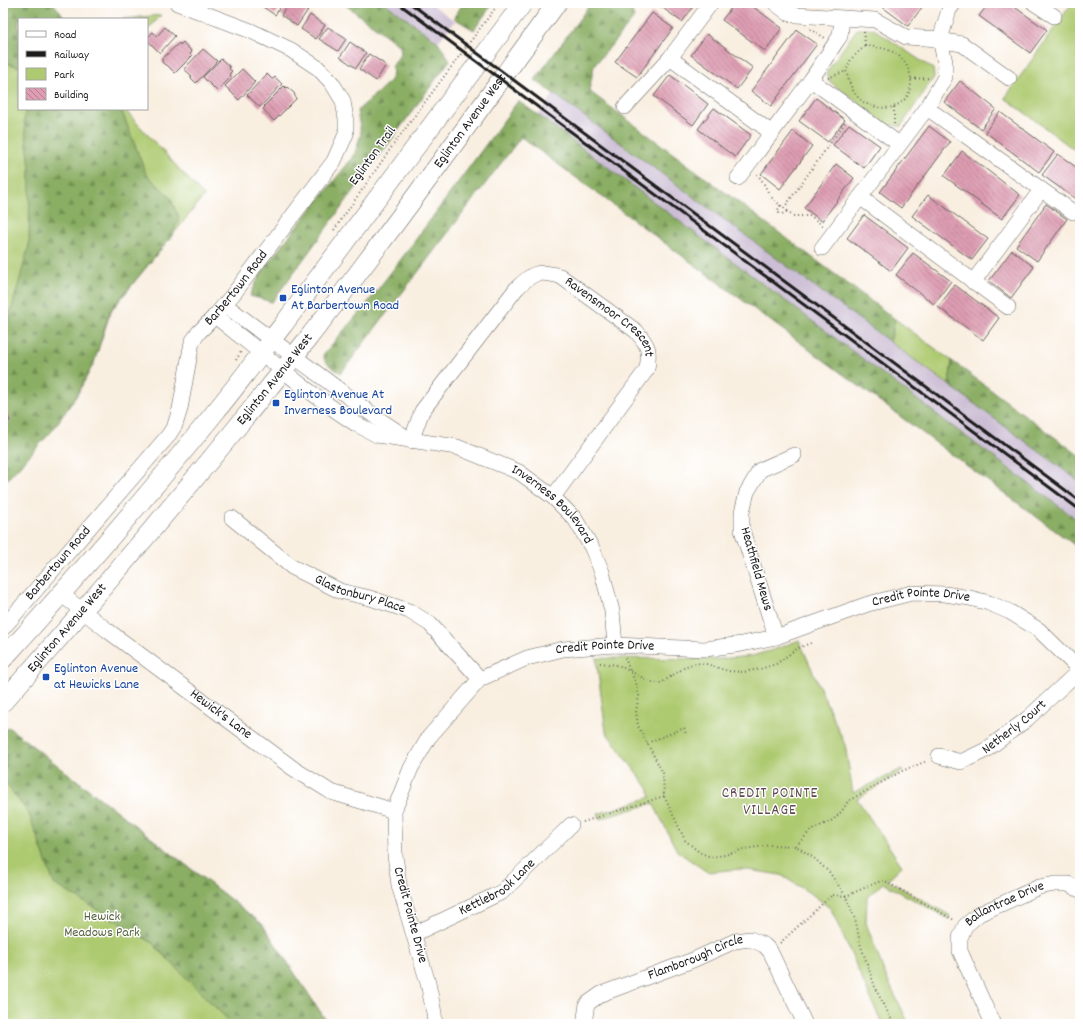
<svg xmlns="http://www.w3.org/2000/svg" width="1083" height="1027" viewBox="0 0 1083 1027" font-family="Dekko,sans-serif">
<style>
.industrial{fill:#ccbed4}
.green{fill:#aeca71;stroke:#657346}
.forest{fill:url(#forest-firs);stroke:#536540}
.building{fill:url(#building-back-hatch)}
.lines{fill:none;stroke-linecap:round;stroke-linejoin:round}
.minor-casing{stroke:#696661;stroke-width:16}
.major-casing{stroke:#696661;stroke-width:20}
.path{stroke:#696661;stroke-width:2;stroke-dasharray:1 3;stroke-linecap:butt}
.minor{stroke:#fff;stroke-width:15}
.major{stroke:#fff;stroke-width:19}
.rail{stroke:#1c1c1c;stroke-width:3}
.transit-dot{fill:#1a4fb4;stroke:#fff;stroke-width:1.5}
.labels{text-anchor:middle;dominant-baseline:central;stroke-width:3;stroke-linejoin:round;paint-order:stroke}
.street-label{font-size:14px;fill:#1c1c1c;stroke:#fff}
.transit-label{font-size:14px;fill:#164399;stroke:#fff;text-anchor:start}
.park-label{font-size:14px;fill:#56623e;stroke:#fff}
.neighbourhood-label{font-size:15px;letter-spacing:1px;fill:#604950;stroke:#fff}
</style>
<defs>
<pattern id="forest-firs" width="22" height="20" patternUnits="userSpaceOnUse"><rect width="22" height="20" fill="#8aae63"/><path d="M5 1l3.5 6h-7zM16 11l3.5 6h-7z" fill="#708d51"/></pattern>
<pattern id="building-back-hatch" width="6" height="6" patternUnits="userSpaceOnUse"><rect width="6" height="6" fill="#de9db2"/><path d="M-1 5l2 2M0 0l6 6M5-1l2 2" fill="none" stroke="#b37f90"/></pattern>
</defs>
<rect width="100%" height="100%" fill="#fff"/>
<filter id="ink" filterUnits="userSpaceOnUse"><feTurbulence type="fractalNoise" baseFrequency=".025" numOctaves="2"/><feDisplacementMap in="SourceGraphic" scale="8" xChannelSelector="R" yChannelSelector="G"/><feConvolveMatrix kernelMatrix="1 2 1 2 8 2 1 2 1" color-interpolation-filters="sRGB"/></filter>
<filter id="wash" filterUnits="userSpaceOnUse"><feTurbulence type="fractalNoise" baseFrequency=".012" numOctaves="4" result="noise"/><feDisplacementMap in="SourceGraphic" scale="16" xChannelSelector="R" yChannelSelector="G"/><feGaussianBlur stdDeviation="0.9" result="paint"/><feColorMatrix in="noise" values="0 0 0 0 0 0 0 0 0 0 0 0 0 0 0 0 0 1.4 0 .05"/><feComposite in="paint" operator="in"/></filter>
<g filter="url(#wash)">
<rect width="100%" height="100%" fill="#f9efe1"/>
<path class="industrial" d="M385 3H430L455 21 438 42Z
M554 94 1080 482V522L538 115Z"/>
<path class="green" d="M1072 3H1080V154L1005 98Z
M161 15 147 31V19H121Z
M857 29H874L933 69 934 77 901 126 888 125 829 81 827 71Z
M19 42V109H124L204 196 111 311 93 365 34 438 3 386V51Z
M895 319 952 361 949 385 890 342Z
M799 640 845 745 853 793 902 769 903 771 857 799 902 866 887 880 951 916 949 919 883 883 867 897 866 923 886 977 909 1024H882L831 909 816 897 781 875 741 869 707 872 677 851 653 803 600 819 598 814 651 797 648 788 606 732 596 658 718 659 752 656 776 649Z
M8 727 262 924 325 1019V1024H3V732Z"/>
<path class="forest" d="M14 3H53L66 19H19V67L3 62V8Z
M343 3H385L438 42 450 60 272 302 250 296 262 270 354 156 361 134 357 111 388 83 393 75 392 67 401 53 400 46Z
M463 3H493L474 30 454 18Z
M591 3H630L634 18 594 66 589 91 895 319 890 342 535 80Z
M518 101 538 115 1080 522V549L521 137 341 373C333 368 325 364 323 355L369 301 411 246Z
M26 109H121L146 174 170 197 179 218 171 237 110 311 94 363 77 395 52 431 3 484V334L9 319 29 245 30 166 24 122Z
M952 361 1080 456V482L949 385Z
M8 727 262 924 325 1019V1024H232L151 942 54 884 29 814 3 780V767L7 757 3 746V732Z"/>
<g id="blocks">
<path class="building" d="M261 3H283L275 15 260 5Z
M289 3H297L308 10 297 26 281 15Z
M663 3H696L682 22 660 6Z
M735 3H748L782 28 765 51 722 20Z
M877 3H919L923 6 908 26Z
M989 3H1009L1047 30 1030 53 979 16Z
M652 13 673 28 637 77 615 62Z
M310 15 325 25 316 39 301 29Z
M165 27 175 36 160 53 147 40V38L153 32 157 36Z
M328 27 346 39 338 51 319 39Z
M797 30 817 44 771 106 751 91Z
M707 34 753 68 737 89 691 55Z
M183 42 192 52 190 54 192 56 175 73 167 65H165L162 62V59L179 43 180 45Z
M350 42 366 53 356 68 340 57Z
M203 49 217 61 196 83 190 77 192 76 184 69Z
M369 54 386 65 376 81 359 69Z
M221 59 230 67 229 69 232 71 230 73 231 77 217 91 203 77Z
M242 69 255 82 239 100 225 86Z
M267 74 272 79H273L275 77 282 84 260 107 247 95Z
M670 75 708 104 693 125 654 96Z
M960 81 996 109 981 129 944 102Z
M284 86 286 88 287 87 294 93 296 99 274 121 263 109 265 107 264 106Z
M816 98 845 120 828 142 799 121Z
M714 108 751 135 735 157 698 129Z
M1000 112 1054 152 1039 172 985 132Z
M849 124 880 146 864 168 833 145Z
M929 126 950 142 901 208 880 192Z
M793 131 812 146 780 189 761 174Z
M962 151 1020 195 1002 219 944 176Z
M1058 154 1080 170V202L1042 175Z
M836 164 854 178 822 221 804 208Z
M928 195 988 239 972 260 912 216Z
M1046 204 1067 219 1037 261 1016 246Z
M864 215 908 248 891 271 847 238Z
M1012 250 1034 267 1011 298 989 281Z
M913 253 951 281 934 304 896 275Z
M955 285 999 318 983 340 938 307Z
M3 401 10 421 3 424Z"/>
</g>
</g>
<g filter="url(#ink)">
<use href="#blocks" fill-opacity="0" stroke="#696661" stroke-width="1"/>
<g class="lines">
<defs>
<g id="minor">
<path d="M775 3 788 13 796 15 875 20 906 37 940 39 950 42 962 44 1009 78"/>
<path d="M1034 3 1054 16"/>
<path d="M670 58 772 133"/>
<path d="M811 80 899 144"/>
<path d="M625 107 670 58 711 3"/>
<path d="M927 108 1073 212"/>
<path d="M738 178 811 80 834 45 840 36 842 19"/>
<path d="M860 197 1008 307"/>
<path d="M822 248 927 108 945 77V62L940 39 949 10 954 3"/>
<path d="M973 282 1041 190"/>
<path d="M225 305 377 418 407 438"/>
<path id="s1" d="M215 316 305 388 338 412 356 424 377 435 457 447 519 472 553 497 575 519 592 548 602 572 612 611 615 645"/>
<path id="s2" d="M411 441 422 411 516 289C532 273 537 270 560 276L636 331C649 346 650 350 647 369L553 497"/>
<path id="s3" d="M232 518 292 567 340 591 370 598 409 611 430 624 480 679"/>
<path id="s4" d="M61 594 107 630 294 769 331 792 394 811"/>
<path id="s5" d="M3 628 168 436 175 425 180 409 192 342 199 332 215 316 235 292 334 161 346 134V119L343 101 332 83 318 68 291 50 251 31 177 3"/>
<path d="M776 637 742 530V512L747 492 760 470 794 455"/>
<path id="s6" d="M939 756 961 762 986 750 1027 719 1080 670"/>
<path id="s7" d="M414 934 502 892 571 825"/>
<path id="s8" d="M435 1024 434 1013 428 983 399 885 395 855 394 811 411 768 429 737 480 679 527 658 563 649 615 645 705 649 742 644 776 637 868 604 912 593 945 594 970 598 989 603 1010 612 1039 630 1080 670"/>
<path id="s9" d="M584 1024 587 1004 601 994 693 960 735 941 750 939 764 945 770 951 805 1024"/>
<path id="s10" d="M993 1024 960 951V938L965 926 979 914 1039 887 1055 884H1068L1080 890"/>
</g>
<g id="major">
<path d="M3 659C76 578 148 496 216 411 239 383 261 353 283 325L523 3"/>
<path id="s11" d="M3 702C107 584 209 465 306 341 392 231 474 116 557 3"/>
</g>
</defs>
<use href="#minor" class="minor-casing"/>
<use href="#major" class="major-casing"/>
<path class="path" d="M810 29 825 38
M864 32 865 46
M865 46C886 47 904 52 910 74 912 83 911 90 906 98 903 101 897 106 893 107 884 109 868 107 861 100 852 93 849 81 846 71L851 59Z
M828 78 846 71
M911 79 930 78
M894 124V107
M757 174 763 182 770 196 780 205 794 216H811L823 226
M780 205 778 210 779 213 782 214 788 211
M784 208 846 121
M334 230 396 141 499 3
M236 360 241 352
M625 658 630 671 636 683 639 696 636 711 638 726 663 773 664 796 685 840 699 852 711 857 725 855 744 849 771 845 796 846 815 859 829 872 846 896 856 922 860 943 876 990 894 1024
M600 663 618 665 649 681 655 683H661L687 666 696 663 706 664 728 671 743 672 760 669 776 664 798 648 811 643
M647 743 684 728 686 734
M583 822 664 796
M796 846 811 830 833 820 842 811 848 801 902 771 927 761
M780 943 832 895 846 896 878 882 885 881 954 920"/>
<use href="#minor" class="minor"/>
<use href="#major" class="major"/>
<path class="rail" d="M398 3 1080 510
M410 3 1080 501"/>
</g>
</g>
<g class="transit-dot">
<rect x="279" y="294" width="8" height="8" rx="2"/>
<rect x="272" y="399" width="8" height="8" rx="2"/>
<rect x="42" y="673" width="8" height="8" rx="2"/>
</g>
<g class="labels">
<g class="street-label">
<text stroke="none"><textPath href="#s11" startOffset="746">Eglinton Avenue West</textPath></text>
<text transform="translate(373 156) rotate(-54)">Eglinton Trail</text>
<text stroke="none"><textPath href="#s5" startOffset="421">Barbertown Road</textPath></text>
<text stroke="none"><textPath href="#s2" startOffset="301">Ravensmoor Crescent</textPath></text>
<text stroke="none"><textPath href="#s11" startOffset="422">Eglinton Avenue West</textPath></text>
<text stroke="none"><textPath href="#s1" startOffset="396">Inverness Boulevard</textPath></text>
<text stroke="none"><textPath href="#s5" startOffset="85">Barbertown Road</textPath></text>
<text transform="translate(756 569) rotate(74)">Heathfield Mews</text>
<text stroke="none"><textPath href="#s3" startOffset="151">Glastonbury Place</textPath></text>
<text stroke="none"><textPath href="#s8" startOffset="832">Credit Pointe Drive</textPath></text>
<text stroke="none"><textPath href="#s11" startOffset="98">Eglinton Avenue West</textPath></text>
<text stroke="none"><textPath href="#s8" startOffset="508">Credit Pointe Drive</textPath></text>
<text stroke="none"><textPath href="#s4" startOffset="200">Hewick's Lane</textPath></text>
<text stroke="none"><textPath href="#s6" startOffset="87">Netherly Court</textPath></text>
<text stroke="none"><textPath href="#s7" startOffset="96">Kettlebrook Lane</textPath></text>
<text stroke="none"><textPath href="#s10" startOffset="152">Ballantrae Drive</textPath></text>
<text transform="translate(410 915) rotate(75)">Credit Pointe Drive</text>
<text stroke="none"><textPath href="#s9" startOffset="139">Flamborough Circle</textPath></text>
</g>
<g class="transit-label">
<text x="291" y="290">Eglinton Avenue<tspan x="291" dy="16">At Barbertown Road</tspan></text>
<text x="284" y="395">Eglinton Avenue At<tspan x="284" dy="16">Inverness Boulevard</tspan></text>
<text x="54" y="669">Eglinton Avenue<tspan x="54" dy="16">at Hewicks Lane</tspan></text>
</g>
<g class="park-label">
<text x="102" y="917">Hewick<tspan x="102" dy="16">Meadows Park</tspan></text>
</g>
<g class="neighbourhood-label">
<text x="770" y="794">CREDIT POINTE<tspan x="770" dy="17">VILLAGE</tspan></text>
</g>
</g>
<rect width="1083" height="1027" fill="none" stroke="#fff" stroke-width="16"/>
<rect x="18" y="18" width="130" height="92" fill="#ffffff" stroke="#a4a4a4"/>
<rect x="26" y="31" width="20" height="6" fill="#ffffff" stroke="#a4a4a4"/>
<text x="54" y="38" font-size="12" fill="#1c1c1c">Road</text>
<rect x="26" y="51" width="20" height="6" fill="#1c1c1c" stroke="#a4a4a4"/>
<text x="54" y="58" font-size="12" fill="#1c1c1c">Railway</text>
<rect x="26" y="68" width="20" height="12" fill="#aeca71" stroke="#a4a4a4"/>
<text x="54" y="78" font-size="12" fill="#1c1c1c">Park</text>
<rect x="26" y="88" width="20" height="12" fill="url(#building-back-hatch)" stroke="#a4a4a4"/>
<text x="54" y="98" font-size="12" fill="#1c1c1c">Building</text>
</svg>
